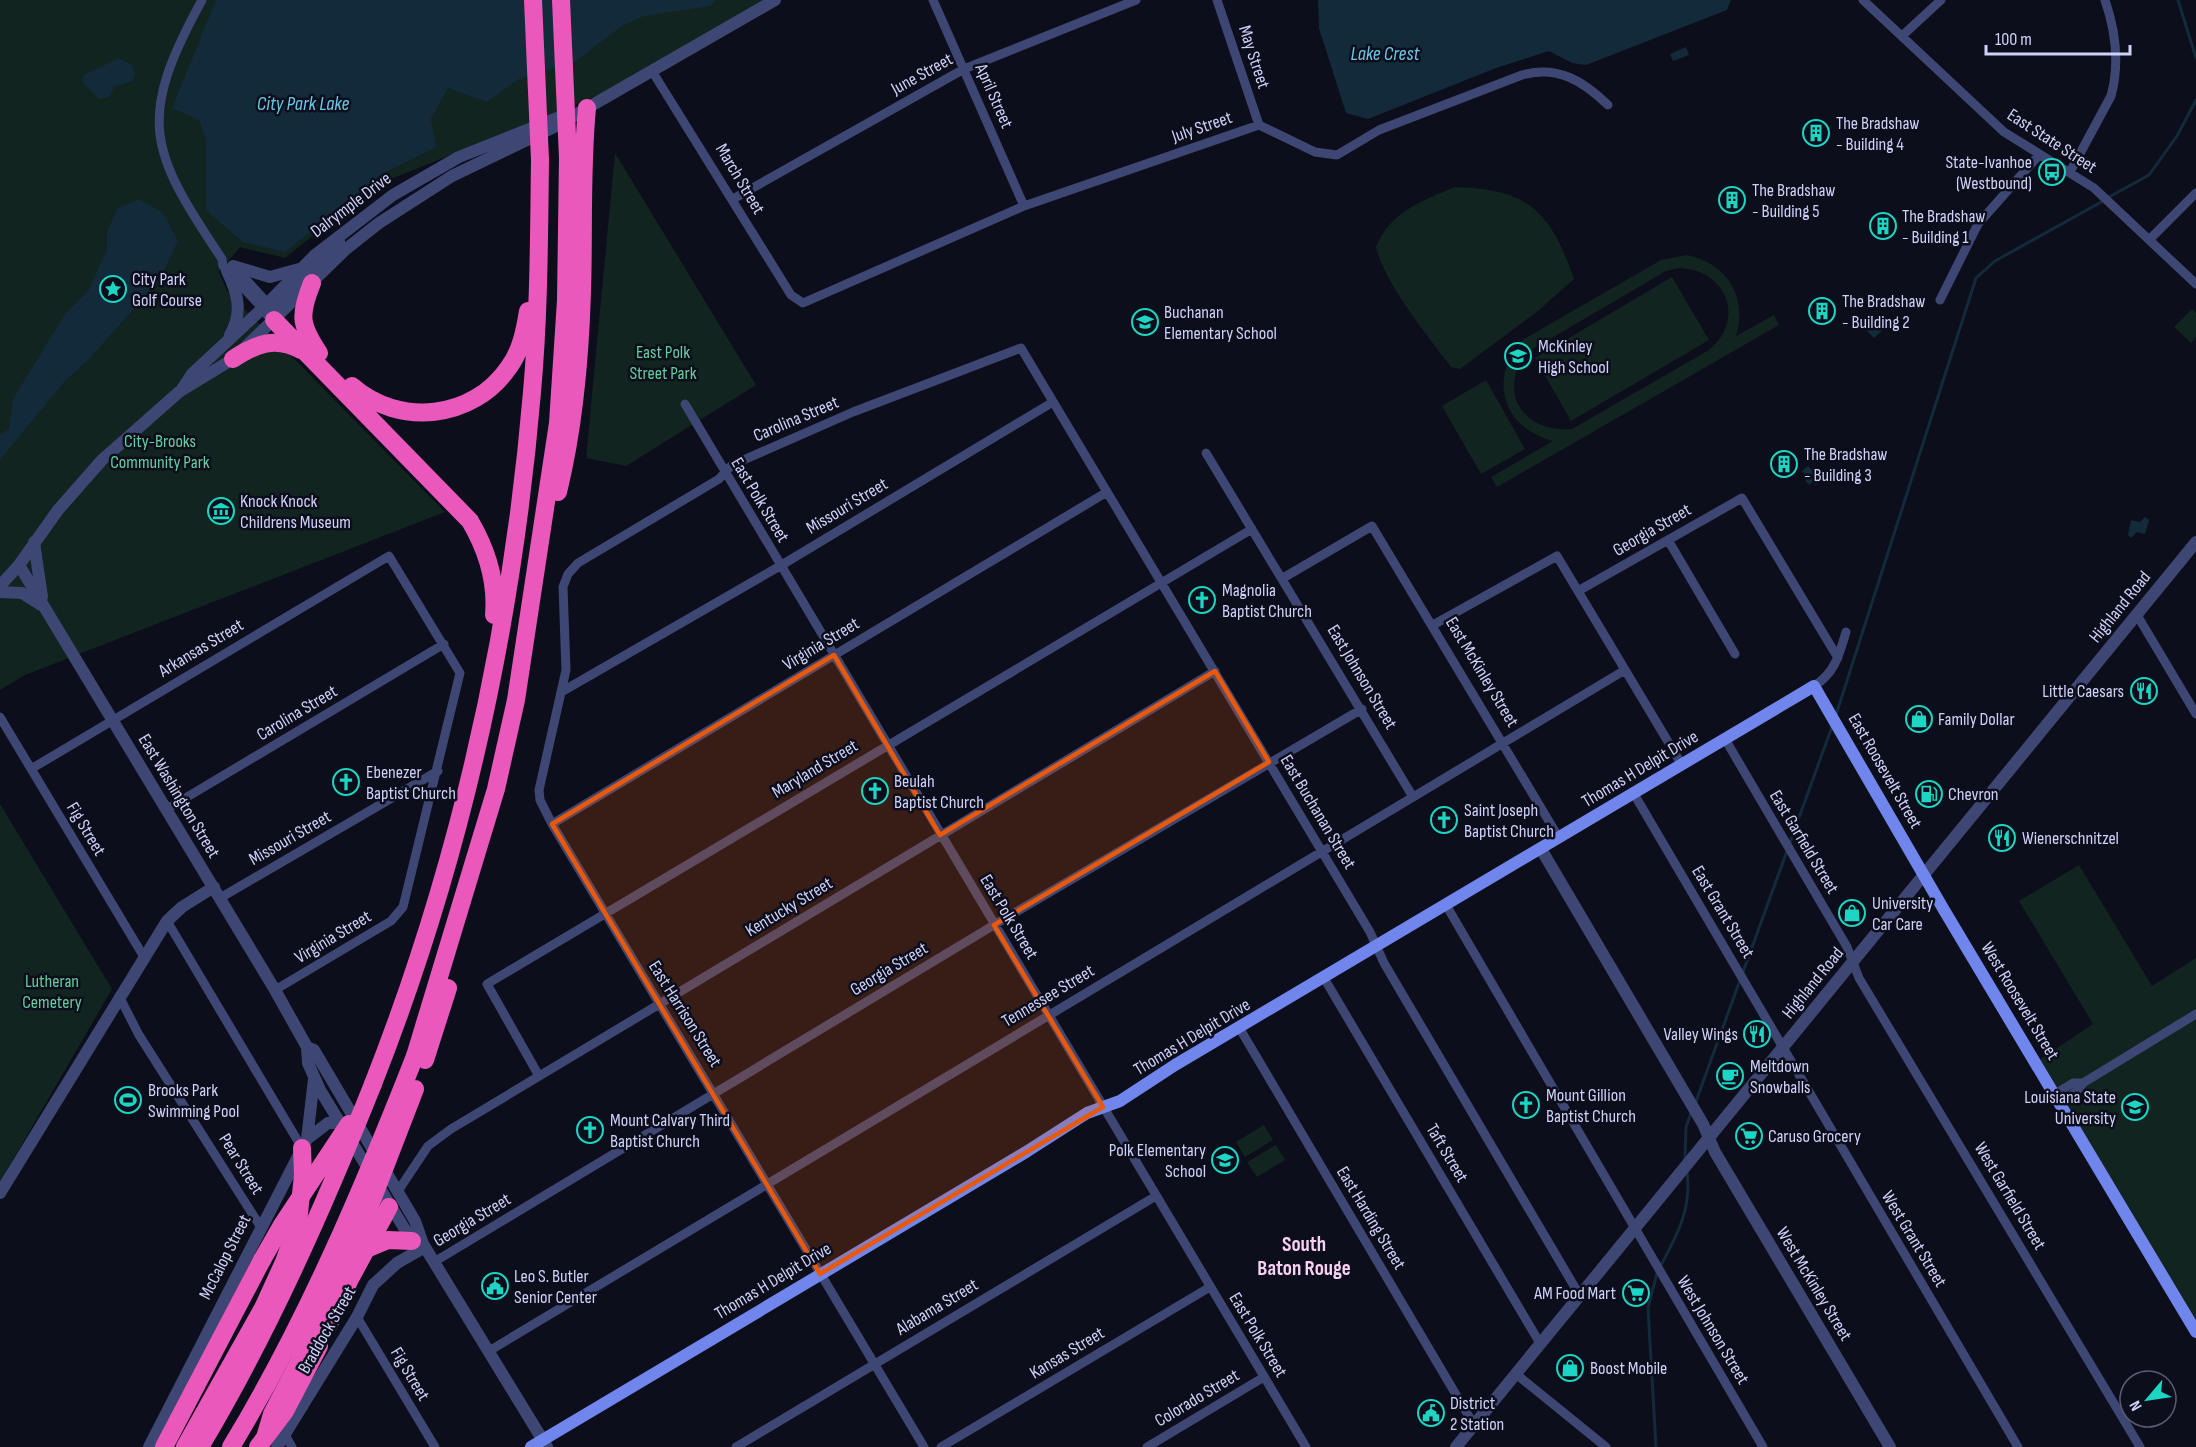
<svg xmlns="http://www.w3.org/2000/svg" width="2196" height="1447" viewBox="0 0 2196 1447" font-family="'Sofia Sans Condensed',sans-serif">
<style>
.green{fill:#11241f;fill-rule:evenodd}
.water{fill:#122a3a}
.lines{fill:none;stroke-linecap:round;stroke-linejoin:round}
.stream{stroke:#122a3a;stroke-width:3}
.minor{stroke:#3e4774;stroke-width:9}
.tertiary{stroke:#3e4774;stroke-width:12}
.secondary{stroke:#7186ec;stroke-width:12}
.motorway{stroke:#e958ba;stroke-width:18}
.motorway-bridge{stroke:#e958ba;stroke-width:18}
.marked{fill:#e8590c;fill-opacity:0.2;stroke:#e8590c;stroke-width:4.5;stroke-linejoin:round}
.labels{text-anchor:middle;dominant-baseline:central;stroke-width:5;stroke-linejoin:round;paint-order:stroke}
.street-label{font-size:18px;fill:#ced1f8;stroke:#0d0e1b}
.poi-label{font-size:18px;fill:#ced1f8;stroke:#0d0e1b;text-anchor:start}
.park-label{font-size:18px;fill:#64ce9e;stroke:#0d0e1b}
.water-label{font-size:20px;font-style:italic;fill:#69c9eb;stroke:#0d0e1b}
.quarter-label{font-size:21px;font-weight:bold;fill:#f9cff2;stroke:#0d0e1b}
</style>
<rect width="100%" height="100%" fill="#0d0e1b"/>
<path class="green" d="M0 0H775L634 81 376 185 285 258 240 247 219 272 227 291 445 512 25 675 0 690Z
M615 153 756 385 626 466 586 458Z
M1455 187C1529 189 1550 211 1574 279L1538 311 1460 369 1451 367C1427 335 1385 284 1376 247 1390 212 1423 200 1455 187Z
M1687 255C1727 263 1748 297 1736 336L1774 315 1779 325 1497 487 1491 477 1553 441C1502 428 1487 377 1524 339L1661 260ZM1679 268C1727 270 1746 319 1709 350L1572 429C1524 433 1497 394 1526 353L1666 271Z
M1672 277 1709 340 1571 421 1535 358Z
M2192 309 2196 313V337L2191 343 2174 327Z
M1486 380 1525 449 1481 474 1442 406Z
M0 804 112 989 0 1182Z
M2079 865 2152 986 2196 958V1333L2036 1062 2093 1024 2019 901Z
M1264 1125 1273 1140 1245 1157 1236 1142Z
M1276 1145 1285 1160 1257 1177 1247 1162Z"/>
<path class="water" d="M216 0H716L711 6 644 16 623 25 576 61 519 79 487 102 448 88 431 119 436 147 380 175 285 252 243 242 206 210V140L199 120 172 108Z
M1318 0H1731L1727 10 1586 65 1572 63 1549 51 1496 68 1368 119 1346 113 1319 28Z
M1686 47 1689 55 1673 61 1670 54Z
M119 58 132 65 135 73 133 81 115 86 109 97 99 99 82 82 84 75Z
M139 199 163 213 178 241 160 279 90 358 64 382 0 460V435L9 429 13 399 65 314 88 291 107 249V232L117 209Z
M1867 316 1882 331 1874 338 1860 324Z
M1808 466 1821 480 1816 485 1812 482 1809 485 1803 477 1805 475 1802 471Z
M2145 517 2149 520 2145 534 2137 532 2131 538 2128 535 2131 520 2140 522Z"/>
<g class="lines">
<path class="stream" d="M2178 0 2196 58
M2109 197 2149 175 2177 136 2196 100
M1836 715 1976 278 1995 261 2103 201
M1789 845 1833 724
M1695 1104 1787 851
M1685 1160 1686 1127 1691 1113
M1660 1267C1677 1235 1692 1209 1687 1172
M1656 1447 1648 1308 1657 1273"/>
<path class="minor" d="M202 0C136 120 149 150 222 259L223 266 266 312
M933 0 1024 206
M1217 0 1259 125
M1863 0 2004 132 2094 188 2196 284
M1902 36 1941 0
M652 71 791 295 803 303 1024 206 1259 125 1315 152 1337 155 1379 130 1522 75C1558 65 1583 81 1608 105
M2070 172 2111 96C2120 63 2116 32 2105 0
M733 199 964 69 1136 0
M2150 239 2196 193
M234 266 271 307
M1940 300 1978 224 2039 155
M685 404 1306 1447
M1206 453 1413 797
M1668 540 1735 654
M1283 578 1372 526 1559 838
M1578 591 1742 498 1838 658
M2137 615 2196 714
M1433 625 1557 556 1682 765
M1814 686C1835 673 1839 655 1846 632
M563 691 780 566 1053 402
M0 717 144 957
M1725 739 1847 947 1859 978 2140 1447
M31 769 389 556 460 673 403 907 391 921 275 990
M1634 794 2018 1447
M167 809 444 644
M552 824 1107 492
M220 898 438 771
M1446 905 1763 1447
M167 921 302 1148
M1324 978 1541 1345
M119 996 139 1035 260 1226
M1240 1029 1474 1425
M539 1076 487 984 1252 529
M2055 1094 2073 1083H2083
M2060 1102 2076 1092 2083 1083 2196 1014
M398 1191 428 1146 451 1129 1215 671
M434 1262 994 925 1362 709
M357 1317 435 1447
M489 1351 1625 670
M1516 1374 1606 1447
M285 1435 292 1447
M736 1447 1156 1196
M924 1447 552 824 540 800 539 790 566 670 563 587 568 574 578 563 719 479 732 465 853 412 1021 348 1370 932 1384 963 1580 1296
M941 1447 1210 1287
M1147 1447 1264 1377"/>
<path class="tertiary" d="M233 266 270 277 299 269
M227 271C238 293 243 313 230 335
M268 314 335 249 339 241
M182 389 192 374 263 308 315 255 393 195 459 157 567 114
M34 542 42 597
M19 565 275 990 307 1047 308 1063 320 1090 412 1241 423 1244
M0 586 19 565 58 510 102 460 179 392 233 359 346 249 379 223 452 176 556 126 775 0
M0 592 22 593 41 605
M1541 849 1703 1124 1715 1152 1890 1447
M307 1047 314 1050 415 1221 423 1244 547 1447
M307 1139 328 1123H345
M0 1193 167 921 182 907 214 887
M149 1447 307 1139 314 1079
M277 1447 357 1317 373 1285 397 1263 425 1247
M1456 1447 2196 542"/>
<path class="secondary" d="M531 1447 1026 1152 1087 1113 1120 1101 1175 1065 1814 686 1944 910 2196 1332"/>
<path class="motorway" d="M312 283C299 315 300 325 319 353
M274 320 470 521C487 550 497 580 494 615
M233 359C256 344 275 336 301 350
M352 386C399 427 473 420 509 367 521 351 525 330 528 311
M558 492C574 427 580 360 582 292 584 231 581 169 587 108
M415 1056 496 789 516 700 558 423 566 300 568 158
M425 1060 448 988
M373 1084C460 863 512 629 532 392 539 315 539 237 540 160
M364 1250 388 1240 412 1241
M328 1326 350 1279 389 1207
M266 1434 272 1414 301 1358
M164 1447 262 1260
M185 1447 263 1308 284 1262 298 1223 303 1175 302 1148"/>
<path class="motorway-bridge" d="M533 0 540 160
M561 0 568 158
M262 1260 282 1225 349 1124
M301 1358 359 1234 415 1089
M200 1447C269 1331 323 1209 373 1084
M231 1447C306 1323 362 1191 415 1056
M258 1447 285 1411 319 1346"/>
</g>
<path class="marked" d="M834 655 940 835 1215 671 1269 762 994 925 1103 1107 820 1274 552 824Z"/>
<defs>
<symbol id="building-ring" viewBox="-11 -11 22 22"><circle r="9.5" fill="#0d0e1b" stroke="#1cd6c3" stroke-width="1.5"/><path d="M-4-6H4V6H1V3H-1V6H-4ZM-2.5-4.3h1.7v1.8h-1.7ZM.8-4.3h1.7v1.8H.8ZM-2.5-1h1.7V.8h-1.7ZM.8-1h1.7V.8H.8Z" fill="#1cd6c3"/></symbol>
<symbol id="bus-ring" viewBox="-11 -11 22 22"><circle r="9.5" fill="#0d0e1b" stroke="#1cd6c3" stroke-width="1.5"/><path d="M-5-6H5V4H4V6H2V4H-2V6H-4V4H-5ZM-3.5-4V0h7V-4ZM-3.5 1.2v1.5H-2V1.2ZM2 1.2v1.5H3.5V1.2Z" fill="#1cd6c3"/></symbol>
<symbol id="sight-ring" viewBox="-11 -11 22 22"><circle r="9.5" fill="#0d0e1b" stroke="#1cd6c3" stroke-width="1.5"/><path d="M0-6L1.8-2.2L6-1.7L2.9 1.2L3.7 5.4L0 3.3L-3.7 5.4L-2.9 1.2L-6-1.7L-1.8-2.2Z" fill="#1cd6c3"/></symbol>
<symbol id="school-ring" viewBox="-11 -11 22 22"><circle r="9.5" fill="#0d0e1b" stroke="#1cd6c3" stroke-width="1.5"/><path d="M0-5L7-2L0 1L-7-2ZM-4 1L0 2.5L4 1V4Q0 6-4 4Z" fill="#1cd6c3"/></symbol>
<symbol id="museum-ring" viewBox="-11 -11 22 22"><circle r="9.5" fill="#0d0e1b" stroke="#1cd6c3" stroke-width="1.5"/><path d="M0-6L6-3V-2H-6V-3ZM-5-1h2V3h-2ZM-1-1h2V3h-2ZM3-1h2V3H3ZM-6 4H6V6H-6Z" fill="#1cd6c3"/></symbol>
<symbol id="church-ring" viewBox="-11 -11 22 22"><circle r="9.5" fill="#0d0e1b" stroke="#1cd6c3" stroke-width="1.5"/><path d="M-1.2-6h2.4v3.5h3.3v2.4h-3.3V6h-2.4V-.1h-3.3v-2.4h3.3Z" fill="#1cd6c3"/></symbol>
<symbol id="restaurant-ring" viewBox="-11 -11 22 22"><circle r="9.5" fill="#0d0e1b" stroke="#1cd6c3" stroke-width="1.5"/><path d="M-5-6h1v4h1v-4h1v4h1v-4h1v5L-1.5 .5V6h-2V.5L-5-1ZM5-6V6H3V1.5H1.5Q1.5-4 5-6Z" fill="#1cd6c3"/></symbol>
<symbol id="shop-ring" viewBox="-11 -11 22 22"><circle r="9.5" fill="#0d0e1b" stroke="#1cd6c3" stroke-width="1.5"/><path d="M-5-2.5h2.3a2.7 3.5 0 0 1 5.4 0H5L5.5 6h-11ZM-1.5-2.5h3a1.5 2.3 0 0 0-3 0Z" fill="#1cd6c3"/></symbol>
<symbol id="fuel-ring" viewBox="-11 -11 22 22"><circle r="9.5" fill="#0d0e1b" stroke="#1cd6c3" stroke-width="1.5"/><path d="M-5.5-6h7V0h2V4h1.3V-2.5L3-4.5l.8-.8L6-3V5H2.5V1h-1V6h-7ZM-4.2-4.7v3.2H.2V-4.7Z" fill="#1cd6c3"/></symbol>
<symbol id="cafe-ring" viewBox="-11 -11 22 22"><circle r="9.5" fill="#0d0e1b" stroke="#1cd6c3" stroke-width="1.5"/><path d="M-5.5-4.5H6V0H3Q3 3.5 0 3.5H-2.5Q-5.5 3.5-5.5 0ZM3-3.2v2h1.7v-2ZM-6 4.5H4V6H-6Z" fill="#1cd6c3"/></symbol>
<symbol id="stadium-ring" viewBox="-11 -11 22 22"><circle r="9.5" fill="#0d0e1b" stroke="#1cd6c3" stroke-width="1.5"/><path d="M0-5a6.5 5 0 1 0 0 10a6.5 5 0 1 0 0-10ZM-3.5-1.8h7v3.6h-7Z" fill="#1cd6c3"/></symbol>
<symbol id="university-ring" viewBox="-11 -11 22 22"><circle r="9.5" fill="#0d0e1b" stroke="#1cd6c3" stroke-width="1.5"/><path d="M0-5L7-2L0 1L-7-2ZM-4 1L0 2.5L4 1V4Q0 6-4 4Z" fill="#1cd6c3"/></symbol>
<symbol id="supermarket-ring" viewBox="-11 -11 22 22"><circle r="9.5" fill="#0d0e1b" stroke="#1cd6c3" stroke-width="1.5"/><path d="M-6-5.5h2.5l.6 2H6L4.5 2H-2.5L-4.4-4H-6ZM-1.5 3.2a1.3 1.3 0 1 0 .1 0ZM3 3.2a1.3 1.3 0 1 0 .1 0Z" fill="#1cd6c3"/></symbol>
<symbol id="civic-ring" viewBox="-11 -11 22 22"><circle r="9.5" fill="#0d0e1b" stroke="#1cd6c3" stroke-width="1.5"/><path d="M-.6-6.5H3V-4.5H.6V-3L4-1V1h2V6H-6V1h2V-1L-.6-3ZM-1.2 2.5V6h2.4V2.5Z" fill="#1cd6c3"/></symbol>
</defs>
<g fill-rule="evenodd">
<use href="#building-ring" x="1801" y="118" width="30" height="30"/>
<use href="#bus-ring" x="2037" y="157" width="30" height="30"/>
<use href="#building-ring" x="1717" y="185" width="30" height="30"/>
<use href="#building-ring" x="1868" y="211" width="30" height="30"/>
<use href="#sight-ring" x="98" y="274" width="30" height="30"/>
<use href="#building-ring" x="1807" y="296" width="30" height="30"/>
<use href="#school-ring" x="1130" y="307" width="30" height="30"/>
<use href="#school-ring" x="1503" y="341" width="30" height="30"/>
<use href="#building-ring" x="1769" y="449" width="30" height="30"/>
<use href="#museum-ring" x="206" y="496" width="30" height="30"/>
<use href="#church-ring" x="1187" y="585" width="30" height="30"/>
<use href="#restaurant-ring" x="2129" y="676" width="30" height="30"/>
<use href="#shop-ring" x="1904" y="704" width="30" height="30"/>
<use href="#church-ring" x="331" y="767" width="30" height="30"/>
<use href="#church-ring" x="860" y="776" width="30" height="30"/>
<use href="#fuel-ring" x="1914" y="779" width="30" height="30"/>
<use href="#church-ring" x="1429" y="805" width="30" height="30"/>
<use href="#restaurant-ring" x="1987" y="823" width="30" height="30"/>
<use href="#shop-ring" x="1837" y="898" width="30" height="30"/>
<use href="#restaurant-ring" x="1742" y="1019" width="30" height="30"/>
<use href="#cafe-ring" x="1715" y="1061" width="30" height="30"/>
<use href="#stadium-ring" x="113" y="1085" width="30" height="30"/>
<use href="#church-ring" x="1511" y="1090" width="30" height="30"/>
<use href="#university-ring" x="2120" y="1092" width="30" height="30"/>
<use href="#church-ring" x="575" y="1115" width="30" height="30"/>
<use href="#supermarket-ring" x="1734" y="1121" width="30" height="30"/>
<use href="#school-ring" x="1210" y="1145" width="30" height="30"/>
<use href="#civic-ring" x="480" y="1271" width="30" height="30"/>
<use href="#supermarket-ring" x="1621" y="1278" width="30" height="30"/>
<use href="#shop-ring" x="1555" y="1353" width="30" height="30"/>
<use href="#civic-ring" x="1416" y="1398" width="30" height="30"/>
</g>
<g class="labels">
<g class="street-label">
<text transform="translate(1254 57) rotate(72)">May Street</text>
<text transform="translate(922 74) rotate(-29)">June Street</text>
<text transform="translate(994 96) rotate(66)">April Street</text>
<text transform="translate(1202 127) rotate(-19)">July Street</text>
<text transform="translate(2052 141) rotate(33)">East State Street</text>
<text transform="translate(740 179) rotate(59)">March Street</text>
<text transform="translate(351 205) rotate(-37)">Dalrymple Drive</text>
<text transform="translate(796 419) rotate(-23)">Carolina Street</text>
<text transform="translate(760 500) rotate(59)">East Polk Street</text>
<text transform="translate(847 506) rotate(-31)">Missouri Street</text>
<text transform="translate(1652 530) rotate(-30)">Georgia Street</text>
<text transform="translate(2120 607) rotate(-51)">Highland Road</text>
<text transform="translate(821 644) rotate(-31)">Virginia Street</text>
<text transform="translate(201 648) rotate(-31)">Arkansas Street</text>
<text transform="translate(1482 672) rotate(59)">East McKinley Street</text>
<text transform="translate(1362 677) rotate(59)">East Johnson Street</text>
<text transform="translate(297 713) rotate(-31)">Carolina Street</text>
<text transform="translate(815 769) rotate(-31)">Maryland Street</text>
<text transform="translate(1640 769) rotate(-31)">Thomas H Delpit Drive</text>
<text transform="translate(1885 771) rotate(60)">East Roosevelt Street</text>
<text transform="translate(179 796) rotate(59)">East Washington Street</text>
<text transform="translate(1318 812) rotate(59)">East Buchanan Street</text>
<text transform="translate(86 829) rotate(59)">Fig Street</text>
<text transform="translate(290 838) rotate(-30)">Missouri Street</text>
<text transform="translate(1804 842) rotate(59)">East Garfield Street</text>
<text transform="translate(789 907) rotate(-31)">Kentucky Street</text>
<text transform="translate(1723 912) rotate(59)">East Grant Street</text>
<text transform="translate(1009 917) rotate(59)">East Polk Street</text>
<text transform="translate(333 937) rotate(-31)">Virginia Street</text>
<text transform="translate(889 969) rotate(-31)">Georgia Street</text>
<text transform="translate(1813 983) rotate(-51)">Highland Road</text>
<text transform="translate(1048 996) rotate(-31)">Tennessee Street</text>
<text transform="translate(2020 1001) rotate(59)">West Roosevelt Street</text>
<text transform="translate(685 1014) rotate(58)">East Harrison Street</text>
<text transform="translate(1192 1037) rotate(-31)">Thomas H Delpit Drive</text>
<text transform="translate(1447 1153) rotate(59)">Taft Street</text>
<text transform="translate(241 1164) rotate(58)">Pear Street</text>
<text transform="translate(2010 1196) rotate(59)">West Garfield Street</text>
<text transform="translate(1371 1218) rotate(59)">East Harding Street</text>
<text transform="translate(472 1220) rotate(-31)">Georgia Street</text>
<text transform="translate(1914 1239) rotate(59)">West Grant Street</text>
<text transform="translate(225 1257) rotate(-63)">McCalop Street</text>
<text transform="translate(773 1281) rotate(-31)">Thomas H Delpit Drive</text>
<text transform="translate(1814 1284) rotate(59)">West McKinley Street</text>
<text transform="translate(937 1307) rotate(-31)">Alabama Street</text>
<text transform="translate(327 1330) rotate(-60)">Braddock Street</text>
<text transform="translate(1713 1330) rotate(59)">West Johnson Street</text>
<text transform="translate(1258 1335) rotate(59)">East Polk Street</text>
<text transform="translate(1067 1353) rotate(-31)">Kansas Street</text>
<text transform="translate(410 1374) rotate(59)">Fig Street</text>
<text transform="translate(1197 1398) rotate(-31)">Colorado Street</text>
</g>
<g class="poi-label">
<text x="1836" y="123">The Bradshaw<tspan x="1836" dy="21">- Building 4</tspan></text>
<text x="2032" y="162" text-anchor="end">State-Ivanhoe<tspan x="2032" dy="21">(Westbound)</tspan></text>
<text x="1752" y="190">The Bradshaw<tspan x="1752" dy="21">- Building 5</tspan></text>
<text x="1902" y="216">The Bradshaw<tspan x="1902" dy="21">- Building 1</tspan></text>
<text x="132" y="279">City Park<tspan x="132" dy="21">Golf Course</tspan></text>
<text x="1842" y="301">The Bradshaw<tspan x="1842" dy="21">- Building 2</tspan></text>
<text x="1164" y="312">Buchanan<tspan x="1164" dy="21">Elementary School</tspan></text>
<text x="1538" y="346">McKinley<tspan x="1538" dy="21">High School</tspan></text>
<text x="1804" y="454">The Bradshaw<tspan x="1804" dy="21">- Building 3</tspan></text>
<text x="240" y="501">Knock Knock<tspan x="240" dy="21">Childrens Museum</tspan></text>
<text x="1222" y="590">Magnolia<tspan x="1222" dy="21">Baptist Church</tspan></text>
<text x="2124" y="691" text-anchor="end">Little Caesars</text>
<text x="1938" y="719">Family Dollar</text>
<text x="366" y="772">Ebenezer<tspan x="366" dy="21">Baptist Church</tspan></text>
<text x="894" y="781">Beulah<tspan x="894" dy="21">Baptist Church</tspan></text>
<text x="1948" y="794">Chevron</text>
<text x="1464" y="810">Saint Joseph<tspan x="1464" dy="21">Baptist Church</tspan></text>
<text x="2022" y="838">Wienerschnitzel</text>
<text x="1872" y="903">University<tspan x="1872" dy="21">Car Care</tspan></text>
<text x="1738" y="1034" text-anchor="end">Valley Wings</text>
<text x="1750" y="1066">Meltdown<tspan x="1750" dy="21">Snowballs</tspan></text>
<text x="148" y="1090">Brooks Park<tspan x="148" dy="21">Swimming Pool</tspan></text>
<text x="1546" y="1095">Mount Gillion<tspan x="1546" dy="21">Baptist Church</tspan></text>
<text x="2116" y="1097" text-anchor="end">Louisiana State<tspan x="2116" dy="21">University</tspan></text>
<text x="610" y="1120">Mount Calvary Third<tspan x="610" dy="21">Baptist Church</tspan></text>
<text x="1768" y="1136">Caruso Grocery</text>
<text x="1206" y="1150" text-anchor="end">Polk Elementary<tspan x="1206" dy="21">School</tspan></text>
<text x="514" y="1276">Leo S. Butler<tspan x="514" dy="21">Senior Center</tspan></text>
<text x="1616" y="1293" text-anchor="end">AM Food Mart</text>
<text x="1590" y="1368">Boost Mobile</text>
<text x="1450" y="1403">District<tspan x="1450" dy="21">2 Station</tspan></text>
</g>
<g class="park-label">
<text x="663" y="352">East Polk<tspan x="663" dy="21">Street Park</tspan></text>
<text x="160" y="441">City-Brooks<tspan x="160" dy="21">Community Park</tspan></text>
<text x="52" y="981">Lutheran<tspan x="52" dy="21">Cemetery</tspan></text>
</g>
<g class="water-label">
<text x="1385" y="54">Lake Crest</text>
<text x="303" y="104">City Park Lake</text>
</g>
<g class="quarter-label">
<text x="1304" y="1244">South<tspan x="1304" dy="24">Baton Rouge</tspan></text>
</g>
</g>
<g transform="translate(2148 1399) rotate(241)"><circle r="28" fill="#0d0e1b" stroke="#5a5c73" stroke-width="1.5"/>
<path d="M0-4.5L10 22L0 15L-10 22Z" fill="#1cd6c3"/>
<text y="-9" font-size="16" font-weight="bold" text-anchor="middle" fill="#ced1f8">N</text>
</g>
<path d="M1986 45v9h144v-9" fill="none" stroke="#ced1f8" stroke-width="3"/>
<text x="1995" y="45" font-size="18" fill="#ced1f8" stroke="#0d0e1b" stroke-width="4.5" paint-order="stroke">100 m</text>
</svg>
